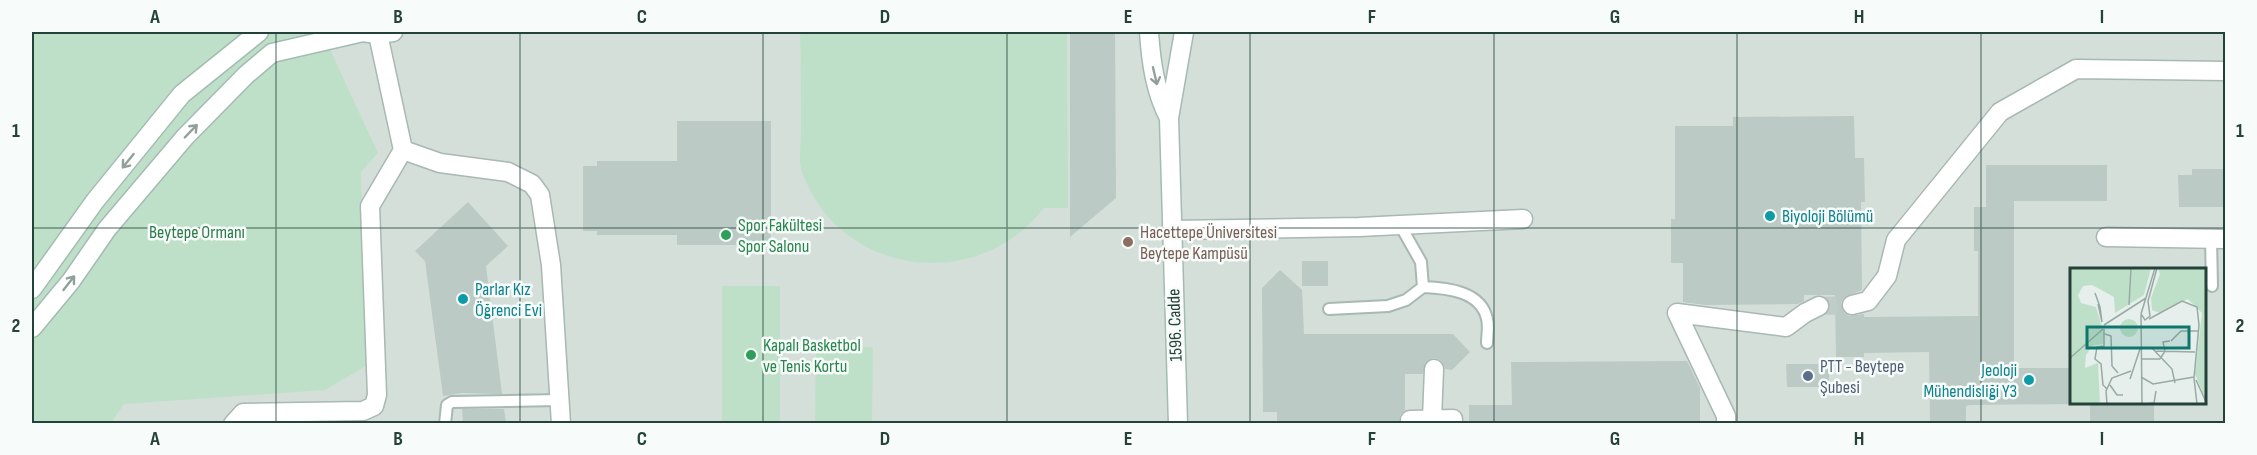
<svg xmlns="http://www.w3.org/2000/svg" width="2257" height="455" viewBox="0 0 2257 455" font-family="'Sofia Sans Condensed',sans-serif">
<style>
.built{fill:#d4dfda;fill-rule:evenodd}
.green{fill:#bfe0c8}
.building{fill:#bbcac4}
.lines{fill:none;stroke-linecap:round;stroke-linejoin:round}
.street-tunnel{stroke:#bfccc8;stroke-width:18;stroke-dasharray:18 9;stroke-linecap:butt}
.lane-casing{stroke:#a8b8b2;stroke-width:14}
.street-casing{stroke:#a8b8b2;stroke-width:21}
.secondary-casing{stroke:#a4bbb3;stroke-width:21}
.lane{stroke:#fff;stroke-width:10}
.street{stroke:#fff;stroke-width:18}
.secondary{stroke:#fff;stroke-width:18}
.oneway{stroke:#92a09c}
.grid{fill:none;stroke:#24423a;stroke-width:1.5;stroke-opacity:0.55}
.culture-dot{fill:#0f9aa8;stroke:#f7fbf9;stroke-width:2}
.leisure-dot{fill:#2e9e5b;stroke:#f7fbf9;stroke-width:2}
.education-dot{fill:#8d6e63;stroke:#f7fbf9;stroke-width:2}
.service-dot{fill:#5c6f8a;stroke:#f7fbf9;stroke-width:2}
.labels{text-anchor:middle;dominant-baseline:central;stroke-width:5;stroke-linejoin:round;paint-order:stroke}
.culture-label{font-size:18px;fill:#0d838f;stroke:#f7fbf9;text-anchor:start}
.leisure-label{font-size:18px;fill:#27864d;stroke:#f7fbf9;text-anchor:start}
.park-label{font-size:18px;fill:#2d7a4b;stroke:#f7fbf9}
.education-label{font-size:18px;fill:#785e54;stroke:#f7fbf9;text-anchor:start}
.street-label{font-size:18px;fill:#24423a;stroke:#f7fbf9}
.service-label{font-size:18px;fill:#4e5e75;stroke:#f7fbf9;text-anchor:start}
.inset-road{fill:none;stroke:#98aaa4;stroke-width:1.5}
.view{fill:#0f766e;fill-opacity:0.15;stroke:#0f766e;stroke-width:3}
.inset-edge{fill:none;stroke:#24423a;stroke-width:3}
.neatline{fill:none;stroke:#24423a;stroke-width:2}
.grid-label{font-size:20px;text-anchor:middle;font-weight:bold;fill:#24423a}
</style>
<rect width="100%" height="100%" fill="#e6efeb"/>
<path class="built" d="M49 32H2225V423L32 424V215ZM2071 269H2204V402H2071Z"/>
<path class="green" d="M32 32H322L378 153 361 172 366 366 325 390 124 404 111 423H32Z
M800 32H1067L1068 208H1044C978 294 840 277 802 172 798 161 801 144 801 132 801 98 801 65 800 32Z
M722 286H780V423H722Z
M816 346 873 347 872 423H815Z"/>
<path class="building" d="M1070 32H1115L1116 198 1070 237Z
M1854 116 1855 158H1864L1865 202H1861L1862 290 1845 297 1841 302 1844 312 1849 316 1864 314V317L1978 316V251H1974V207H1986V165H2107V201H2014V364H2016V368H2071V404L1970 405 1966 406V423H1930L1929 352 1864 353V357H1836L1835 295H1804V301L1798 304 1705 305 1683 302V263H1671V219H1675V126H1733V117Z
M677 121H771V245H677V235H597V231H583V166H597V161H677Z
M2192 169H2226V207H2179L2178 175H2192Z
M468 202 508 246 486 266 502 394 462 393 443 396 425 261 415 251Z
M1302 261H1328V286H1302Z
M1280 270 1302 290 1304 334H1453L1470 352 1452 370 1445 369 1440 360 1434 358 1425 363 1423 374H1405V410L1400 415V423H1277V412H1263L1262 288Z
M1687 361 1700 388V423H1469V405H1512L1511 362Z
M1786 364H1829V387H1787Z
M2090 402H2154V423H2090Z
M462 409H504L506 423H463Z"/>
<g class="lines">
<path class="street-tunnel" d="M1819 306 1852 305"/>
<defs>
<path id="lane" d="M1400 225 1421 262 1423 287C1447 288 1481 291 1487 319 1489 326 1487 336 1487 343
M2211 239 2212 286
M1329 309 1388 306 1406 300 1423 287
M445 424 447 405 452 402 559 400"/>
<path id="street" d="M403 150 440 163 508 172 532 184 540 195 551 265 561 424
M1171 230 1359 227 1523 219
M2106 237 2226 239
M1852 305 1868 301 1887 276 1896 240 2000 112 2076 69 2226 71
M1677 313 1786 327 1805 313 1819 306
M1677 313 1726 416V424
M1432 419 1434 369
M1410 420 1453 419V424
M233 424 243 413 363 411 374 406 377 395 370 206 403 150 378 34"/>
<path id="secondary" d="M362 32 378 34 393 32
M1149 32C1151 62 1155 91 1169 118
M32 289 95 201 182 94 259 32
M32 328 71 281 107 229 185 137 246 75 272 53 363 32
M1178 424 1169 118 1184 32"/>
</defs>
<use href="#lane" class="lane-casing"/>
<use href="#street" class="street-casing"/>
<use href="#secondary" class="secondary-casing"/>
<use href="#lane" class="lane"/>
<use href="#street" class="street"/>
<use href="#secondary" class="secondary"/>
</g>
<defs><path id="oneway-shaft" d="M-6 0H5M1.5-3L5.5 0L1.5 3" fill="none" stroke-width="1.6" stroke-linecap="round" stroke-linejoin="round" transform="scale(1.5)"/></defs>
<g class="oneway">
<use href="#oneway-shaft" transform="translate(1155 76) rotate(77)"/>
<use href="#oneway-shaft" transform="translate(191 131) rotate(-46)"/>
<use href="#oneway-shaft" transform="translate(128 161) rotate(129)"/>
<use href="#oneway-shaft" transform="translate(69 283) rotate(-52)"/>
</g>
<path class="grid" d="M276 32V424M520 32V424M763 32V424M1007 32V424M1250 32V424M1494 32V424M1737 32V424M1981 32V424M32 228H2226"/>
<g class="culture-dot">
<circle cx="1770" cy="216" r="6"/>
<circle cx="463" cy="299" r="6"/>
<circle cx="2029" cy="380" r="6"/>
</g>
<g class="leisure-dot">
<circle cx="726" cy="235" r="6"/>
<circle cx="751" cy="355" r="6"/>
</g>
<circle class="education-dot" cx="1128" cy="242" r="6"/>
<circle class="service-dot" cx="1808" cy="376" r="6"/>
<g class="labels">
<g class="culture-label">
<text x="1782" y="216">Biyoloji Bölümü</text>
<text x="475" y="289">Parlar Kız<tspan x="475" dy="21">Öğrenci Evi</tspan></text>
<text x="2017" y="370" text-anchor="end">Jeoloji<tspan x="2017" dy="21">Mühendisliği Y3</tspan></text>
</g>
<g class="leisure-label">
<text x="738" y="225">Spor Fakültesi<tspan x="738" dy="21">Spor Salonu</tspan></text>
<text x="763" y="345">Kapalı Basketbol<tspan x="763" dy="21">ve Tenis Kortu</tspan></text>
</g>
<g class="park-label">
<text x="197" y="232">Beytepe Ormanı</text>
</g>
<g class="education-label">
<text x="1140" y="232">Hacettepe Üniversitesi<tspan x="1140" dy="21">Beytepe Kampüsü</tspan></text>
</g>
<g class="street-label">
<text transform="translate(1175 325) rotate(-92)">1596. Cadde</text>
</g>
<g class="service-label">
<text x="1820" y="366">PTT - Beytepe<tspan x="1820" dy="21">Şubesi</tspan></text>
</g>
</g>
<g transform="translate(2070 268)">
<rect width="136" height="136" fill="#e6efeb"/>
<path d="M0 0H81L74 27 45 45 44 29 22 17 13 18 8 27 11 35 26 39 34 66 33 76 22 78 16 87 15 100 28 95 30 136H0ZM88 0H136V133L125 106 132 45 118 31 90 45 82 42 81 30 90 6ZM50 60a9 9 0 1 1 18 0a9 9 0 1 1-18 0Z" fill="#bfe0c8"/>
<path class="inset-road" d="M85 0 71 46 75 52 80 48 78 33 87 0M25 25 30 39 32 54 28 36M59 37 61 0M71 47 72 136M79 51 112 33 127 39 129 57 124 110 127 136M34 57 76 30M34 61V78L27 79 25 91 31 96 33 117 37 121M35 66 41 68 42 98 48 105M101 73 111 63H129M81 79 102 101 105 115M85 83 125 84M0 90 33 61M71 91H90M90 91 95 83 93 74 100 73M71 109 83 116 124 109M60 111 70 81M126 112 137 136M40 117 47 127H53M37 136 36 123 42 110 61 103M75 136 84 135 86 123"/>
<path class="view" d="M17 59H119V80H17Z"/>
<rect width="136" height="136" class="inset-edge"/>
</g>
<rect width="2257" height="455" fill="none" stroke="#f7fbf9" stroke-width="66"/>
<rect x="33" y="33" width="2191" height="389" class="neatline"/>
<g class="grid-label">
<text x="155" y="23">A</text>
<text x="398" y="23">B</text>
<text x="642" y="23">C</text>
<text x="885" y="23">D</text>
<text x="1128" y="23">E</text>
<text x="1372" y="23">F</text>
<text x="1615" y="23">G</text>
<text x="1859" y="23">H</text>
<text x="2102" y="23">I</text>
<text x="16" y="137">1</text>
<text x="2240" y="137">1</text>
<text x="16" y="332">2</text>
<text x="2240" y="332">2</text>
<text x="155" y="445">A</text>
<text x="398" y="445">B</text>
<text x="642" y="445">C</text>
<text x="885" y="445">D</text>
<text x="1128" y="445">E</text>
<text x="1372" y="445">F</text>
<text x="1615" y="445">G</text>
<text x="1859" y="445">H</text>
<text x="2102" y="445">I</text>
</g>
</svg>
